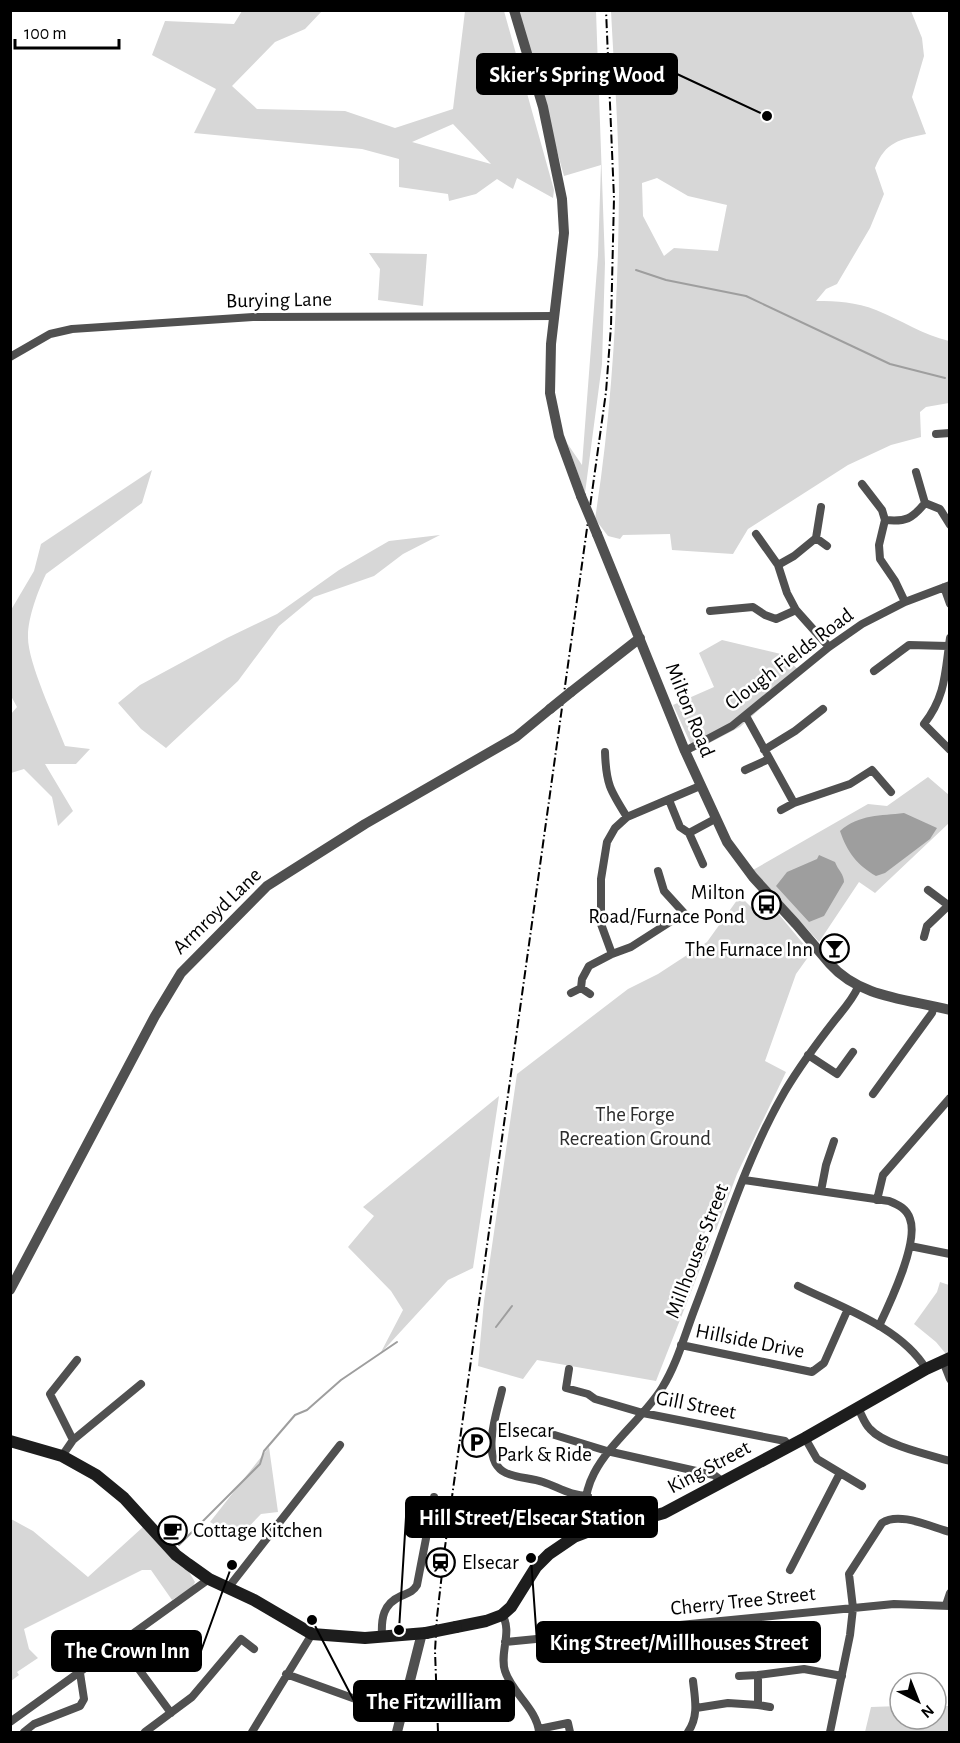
<svg xmlns="http://www.w3.org/2000/svg" width="960" height="1743" viewBox="0 0 960 1743" font-family="'Alegreya Sans',sans-serif">
<style>
.green{fill:#d7d7d7;fill-rule:evenodd}
.water{fill:#9e9e9e}
.lines{fill:none;stroke-linecap:round;stroke-linejoin:round}
.stream{stroke:#9e9e9e;stroke-width:2}
.minor{stroke:#505050;stroke-width:8}
.tertiary{stroke:#505050;stroke-width:10}
.secondary{stroke:#1d1d1d;stroke-width:12}
.rail{stroke:#000;stroke-width:2;stroke-dasharray:9 3 1.5 3;stroke-linecap:butt}
.tertiary-bridge{stroke:#505050;stroke-width:10}
.secondary-bridge{stroke:#1d1d1d;stroke-width:12}
.labels{text-anchor:middle;dominant-baseline:central;stroke-width:5;stroke-linejoin:round;paint-order:stroke}
.street-label{font-size:21px;fill:#000;stroke:#fff}
.poi-label{font-size:21px;fill:#000;stroke:#fff;text-anchor:start}
.park-label{font-size:21px;fill:#2e2e2e;stroke:#fff}
.leader{fill:none;stroke:#000;stroke-width:2}
.callout-dot{fill:#000;stroke:#fff;stroke-width:2}
.callout{fill:#000;stroke:#000;stroke-width:2}
.callout-label{font-size:22px;text-anchor:middle;font-weight:bold;fill:#fff}
</style>
<rect width="100%" height="100%" fill="#fff"/>
<path class="green" d="M242 11H322L305 29 275 42 232 86 257 109 345 111 395 128 453 109 465 11H504L554 190 553 198 517 178 513 189 497 179 476 194 449 201 448 194 399 187V159L362 149 194 133 216 89 152 55 165 21 234 24ZM453 124 491 164 412 142Z
M518 11H596L605 263 602 364 585 493 567 443 582 465 598 255 601 165 564 176Z
M611 11H911L922 38 924 56 912 97 926 134C899 140 886 141 875 168L884 194 870 228 837 284 826 289 816 301C837 301 856 302 876 310 901 320 923 335 949 341V403L926 407 920 412 921 437 891 445 848 465 748 529 733 554 672 550 670 534 623 535 620 539 608 536 595 519C612 411 618 302 619 193 619 132 614 71 611 11ZM657 178 688 196 727 205 718 251 674 248 664 256 643 216 642 183Z
M369 253 427 254 423 306 378 300 380 269Z
M152 470 142 503 46 574C38 591 28 617 28 636 27 661 55 720 65 746L90 749 76 764H45L73 811 58 826 52 797 24 769 11 773V714L17 707 11 696V610L34 571 41 544Z
M440 535 403 554 374 576 314 597 279 626 238 681 166 748 141 729 118 703 140 685 227 638 277 614 339 570 389 541Z
M722 640 781 654 801 672 740 727 694 751 673 705 714 687 699 653Z
M928 777 949 795V823L875 893 859 882 819 942 753 870 868 804 887 806Z
M740 896 764 920 776 911 811 953 796 974 765 1061 786 1072 737 1174 716 1230 708 1226 703 1236 711 1241 656 1381 537 1360 523 1379 478 1366 484 1301 517 1074 628 989 658 974 707 942Z
M499 1096 473 1268 448 1280 380 1354 403 1310 391 1291 348 1247 374 1216 363 1207Z
M940 1282 949 1285V1353L946 1354 936 1342 914 1324 937 1292Z
M269 1447 278 1512 261 1514 238 1538 210 1522Z
M11 1519 33 1531 88 1577 143 1527 173 1560 189 1572 195 1582 192 1588 172 1600 151 1570H142L24 1629 29 1649 38 1658 17 1672 19 1675 11 1681Z
M900 1706V1719H936V1706H949V1732H865L871 1707Z"/>
<path class="water" d="M904 813 937 828 930 839 885 873 876 876C857 865 847 852 840 831 859 814 881 816 904 813Z
M819 855 835 862C838 870 844 874 844 882L824 916 809 922 776 886 787 872 817 859Z"/>
<g class="lines">
<path class="stream" d="M636 270 666 280 746 296 890 364 945 378
M496 1327 512 1306
M179 1545 260 1464 264 1451 295 1415 307 1410 341 1380 397 1342"/>
<path class="minor" d="M10 357 50 334 72 329 253 317 555 316
M936 434 950 433
M862 484 882 510 885 520 879 545 880 559 895 581 905 602
M925 503 940 509 950 525
M885 520C906 522 912 519 925 503L916 472
M756 534 778 565 787 593 796 610 829 647
M816 538 827 546
M778 565 794 556 816 538 821 507
M944 587 950 604
M710 611 753 607 765 615 776 619 796 610
M950 638C945 672 946 696 924 724L950 750
M874 671 909 645 948 646
M746 716 794 803
M764 750 795 731 823 709
M685 751 732 726 829 647 862 624 905 602 950 585
M605 752C606 784 610 790 627 817
M745 770 769 759
M669 800 680 827 689 833 715 819
M781 810 794 803 850 784 872 770 891 792
M689 833 703 864
M928 890 948 905
M924 937 927 926 950 904
M612 954 601 924V879L607 842 615 828 627 817 700 786
M581 988 590 994
M571 993 581 988 582 979 589 966 612 954 631 947 684 913 664 891 658 871
M808 1055 837 1074 853 1052
M873 1094 932 1013 934 1006
M744 1180 889 1201C899 1205 907 1209 910 1219 919 1242 890 1303 879 1326
M821 1191 826 1165 834 1141
M877 1200 883 1175 950 1098
M910 1246 950 1254
M798 1286C840 1307 901 1327 926 1369
M681 1345 812 1372 824 1363 847 1311
M943 1361 950 1379
M569 1369 566 1388 588 1394 595 1399 643 1413 785 1441 789 1446
M502 1390C497 1413 479 1460 506 1473 517 1478 531 1478 543 1482 558 1487 571 1496 588 1496
M858 1408C862 1415 864 1423 870 1429 884 1445 929 1455 950 1461
M548 1433 607 1451 714 1475 723 1482
M805 1438 817 1459 862 1486
M73 1440 50 1394 77 1360
M62 1456 73 1440 141 1384
M590 1530C567 1470 636 1431 662 1388 677 1364 685 1334 695 1308 723 1235 746 1158 785 1091 800 1066 817 1043 835 1020 843 1010 853 999 858 987
M790 1570 840 1473
M228 1588 340 1445
M946 1605 950 1593
M502 1615C513 1631 499 1653 505 1671 512 1693 537 1709 539 1732
M382 1637C381 1618 383 1604 401 1596 408 1593 413 1592 417 1585L434 1497
M505 1642 894 1604 950 1606
M121 1645 171 1713
M286 1674 372 1705
M739 1676 758 1675
M758 1705 770 1707
M696 1708 728 1703 758 1705V1675L804 1669 842 1676
M10 1722 209 1579
M539 1729 568 1723 570 1732
M24 1732 34 1724 80 1706 84 1699 80 1673
M145 1732 192 1697 241 1639 254 1649
M252 1732 312 1634
M688 1732C699 1716 695 1699 693 1681
M830 1732 850 1635 853 1608 849 1574 882 1523C899 1511 931 1527 950 1532"/>
<path class="tertiary" d="M514 10 543 107 562 199 564 233 551 344 550 393 559 436 581 496
M597 534 685 751 727 842 753 877 796 924 830 964C860 998 908 999 950 1010
M571 692 640 638
M10 1290 155 1016 181 973 267 886 365 824 516 737 550 709
M397 1732 422 1633"/>
<path class="secondary" d="M10 1441 62 1456 96 1475 124 1498 176 1555 188 1564 209 1579 254 1600 312 1634 365 1638 426 1633
M456 1627 486 1621 502 1615 511 1607 536 1567 549 1554 574 1537 603 1526 650 1517 664 1513 805 1438 926 1369 950 1358"/>
<path class="rail" d="M438 1732 435 1651 437 1617 445 1547 606 392 611 326 614 198 606 10"/>
<path class="tertiary-bridge" d="M581 496 597 534
M550 709 571 692"/>
<path class="secondary-bridge" d="M426 1633 456 1627"/>
</g>
<defs>
<symbol id="bus-ring" viewBox="-11 -11 22 22"><circle r="9.5" fill="#fff" stroke="#000" stroke-width="1.5"/><path d="M-5-6H5V4H4V6H2V4H-2V6H-4V4H-5ZM-3.5-4V0h7V-4ZM-3.5 1.2v1.5H-2V1.2ZM2 1.2v1.5H3.5V1.2Z" fill="#000"/></symbol>
<symbol id="bar-ring" viewBox="-11 -11 22 22"><circle r="9.5" fill="#fff" stroke="#000" stroke-width="1.5"/><path d="M-6-5H6L.8 .8V4.5H3.5V6h-7V4.5H-.8V.8Z" fill="#000"/></symbol>
<symbol id="parking-ring" viewBox="-11 -11 22 22"><circle r="9.5" fill="#fff" stroke="#000" stroke-width="1.5"/><path d="M-3.5-5.5H1a3.5 3.5 0 0 1 0 7H-1V5.5H-3.5ZM-1-3.4V-.6H.8a1.4 1.4 0 0 0 0-2.8Z" fill="#000"/></symbol>
<symbol id="cafe-ring" viewBox="-11 -11 22 22"><circle r="9.5" fill="#fff" stroke="#000" stroke-width="1.5"/><path d="M-5.5-4.5H6V0H3Q3 3.5 0 3.5H-2.5Q-5.5 3.5-5.5 0ZM3-3.2v2h1.7v-2ZM-6 4.5H4V6H-6Z" fill="#000"/></symbol>
<symbol id="station-ring" viewBox="-11 -11 22 22"><circle r="9.5" fill="#fff" stroke="#000" stroke-width="1.5"/><path d="M-3-6H3Q5-6 5-4V2Q5 4 3 4L4.5 6H3L1.5 4h-3L-3 6H-4.5L-3 4Q-5 4-5 2V-4Q-5-6-3-6ZM-3.5-4v3h7v-3ZM-3.5 1v1.5H-2V1ZM2 1v1.5H3.5V1Z" fill="#000"/></symbol>
</defs>
<g fill-rule="evenodd">
<use href="#bus-ring" x="750" y="888" width="33" height="33"/>
<use href="#bar-ring" x="818" y="932" width="33" height="33"/>
<use href="#parking-ring" x="460" y="1426" width="33" height="33"/>
<use href="#cafe-ring" x="156" y="1514" width="33" height="33"/>
<use href="#station-ring" x="424" y="1546" width="33" height="33"/>
</g>
<g class="labels">
<g class="street-label">
<text transform="translate(279 300) rotate(-1)">Burying Lane</text>
<text transform="translate(789 659) rotate(-37)">Clough Fields Road</text>
<text transform="translate(690 710) rotate(68)">Milton Road</text>
<text transform="translate(217 911) rotate(-44)">Armroyd Lane</text>
<text transform="translate(697 1251) rotate(-69)">Millhouses Street</text>
<text transform="translate(750 1341) rotate(11)">Hillside Drive</text>
<text transform="translate(696 1405) rotate(11)">Gill Street</text>
<text transform="translate(709 1467) rotate(-28)">King Street</text>
<text transform="translate(743 1601) rotate(-6)">Cherry Tree Street</text>
</g>
<g class="poi-label">
<text x="745" y="892" text-anchor="end">Milton<tspan x="745" dy="24">Road/Furnace Pond</tspan></text>
<text x="813" y="949" text-anchor="end">The Furnace Inn</text>
<text x="497" y="1430">Elsecar<tspan x="497" dy="24">Park &amp; Ride</tspan></text>
<text x="193" y="1530">Cottage Kitchen</text>
<text x="462" y="1562">Elsecar</text>
</g>
<g class="park-label">
<text x="635" y="1114">The Forge<tspan x="635" dy="24">Recreation Ground</tspan></text>
</g>
</g>
<path class="leader" d="M767 116L677 74M399 1630L406 1517M531 1558L537 1642M232 1565L201 1651M312 1620L354 1701"/>
<g class="callout-dot">
<circle cx="767" cy="116" r="6"/>
<circle cx="399" cy="1630" r="6"/>
<circle cx="531" cy="1558" r="6"/>
<circle cx="232" cy="1565" r="6"/>
<circle cx="312" cy="1620" r="6"/>
</g>
<g class="callout">
<rect x="477" y="54" width="200" height="40" rx="6"/>
<rect x="406" y="1497" width="251" height="40" rx="6"/>
<rect x="537" y="1622" width="283" height="40" rx="6"/>
<rect x="52" y="1631" width="149" height="40" rx="6"/>
<rect x="354" y="1681" width="160" height="40" rx="6"/>
</g>
<g class="callout-label">
<text x="577" y="82">Skier's Spring Wood</text>
<text x="532" y="1525">Hill Street/Elsecar Station</text>
<text x="679" y="1650">King Street/Millhouses Street</text>
<text x="127" y="1658">The Crown Inn</text>
<text x="434" y="1709">The Fitzwilliam</text>
</g>
<rect width="960" height="1743" fill="none" stroke="#000000" stroke-width="24"/>
<g transform="translate(918 1701) rotate(138)"><circle r="28" fill="#ffffff" stroke="#999999" stroke-width="1.5"/>
<path d="M0-4.5L10 22L0 15L-10 22Z" fill="#000000"/>
<text y="-9" font-size="16" font-weight="bold" text-anchor="middle" fill="#000000">N</text>
</g>
<path d="M15 39v9h104v-9" fill="none" stroke="#000000" stroke-width="3"/>
<text x="24" y="39" font-size="18" fill="#000000" stroke="#ffffff" stroke-width="4.5" paint-order="stroke">100 m</text>
</svg>
